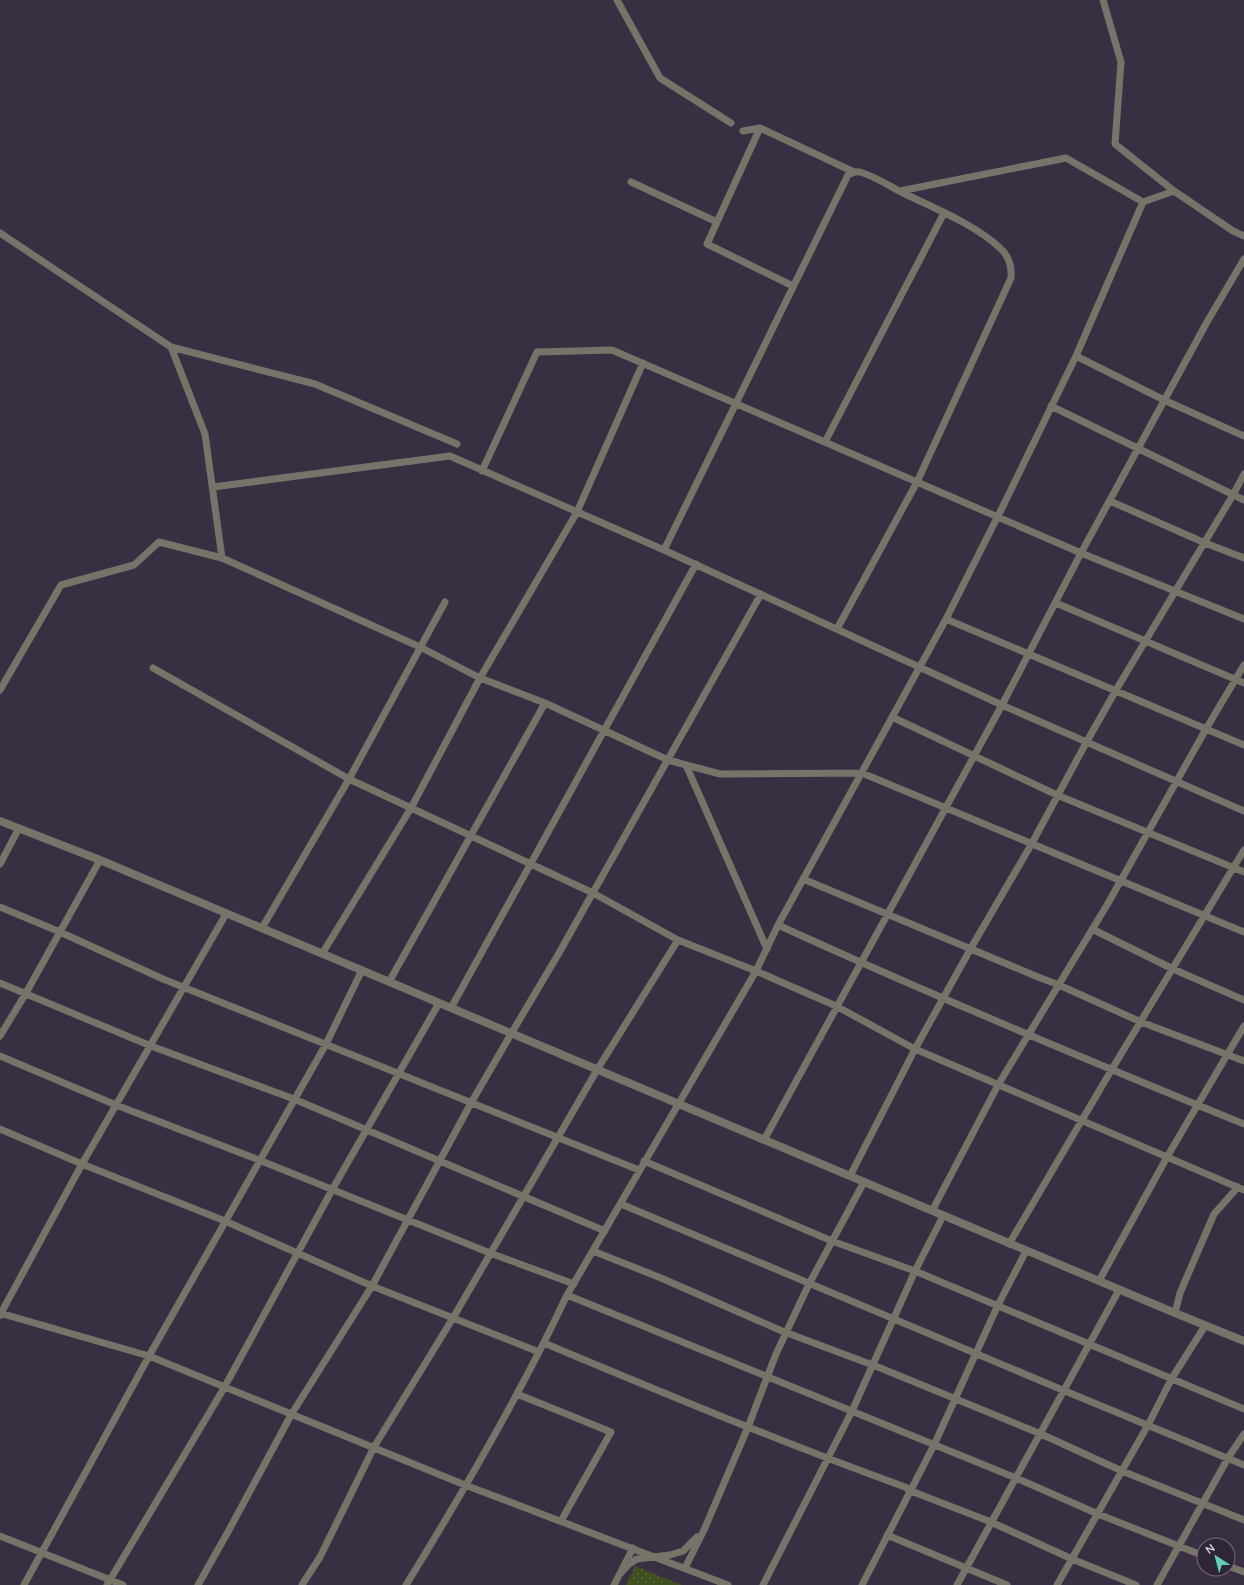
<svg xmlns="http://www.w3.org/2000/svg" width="1244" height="1585" viewBox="0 0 1244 1585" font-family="Mulish,sans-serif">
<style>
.park{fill:url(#park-dots)}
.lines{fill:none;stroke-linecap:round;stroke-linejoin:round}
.minor{stroke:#777369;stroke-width:7}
.tertiary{stroke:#777369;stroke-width:8}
</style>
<defs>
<pattern id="park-dots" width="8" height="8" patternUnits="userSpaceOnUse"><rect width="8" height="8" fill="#3f4f1f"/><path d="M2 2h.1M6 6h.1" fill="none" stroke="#5a673f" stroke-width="1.8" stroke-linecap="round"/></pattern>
</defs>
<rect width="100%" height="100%" fill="#383042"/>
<path class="park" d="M635 1566 682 1585H626Z"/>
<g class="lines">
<path class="minor" d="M617 0 660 78 731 123
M1103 0 1121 62 1115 144 1174 191
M760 128 707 244 793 286
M743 131 760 128 854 172
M631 182 717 222
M900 191 1066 158 1143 202 1174 191 1233 231 1244 236
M1143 202 1076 356 1004 504 946 619 1244 745
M0 233 171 347 205 434 222 558
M171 347 315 384 457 444
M1076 356 1164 400 1244 436
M1051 406 1244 500
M825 442 944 213
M482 471 537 352 612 350 1081 553 1244 619
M213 487 450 456 664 550 1002 705 1244 811
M1110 501 1205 543 1244 558
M664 550 848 175C852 173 855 171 860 172 874 176 888 185 901 192 932 207 976 225 1000 248 1009 256 1012 266 1011 278L917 482 837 629
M1056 603 1244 683
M153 668 349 779 593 893 678 940 756 971 836 1006 915 1049 1244 1190
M0 690 61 585 134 565 159 542 222 558 420 647 480 678 545 703 668 760 720 774 862 773 1244 932
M892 717 1057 795 1244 872
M686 765 767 949
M0 864 19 828
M803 879 1038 977 1059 985 1141 1022 1244 1061
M0 907 60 932 163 979 639 1170
M778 925C931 995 1087 1060 1244 1124
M262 928 349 779 445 602
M1092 929 1173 969 1244 1000
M322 954 411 808 480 678 577 512 643 363
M389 982 545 703
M0 983 151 1046 294 1099 605 1231
M451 1008 696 564
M0 1036 26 993 100 860
M0 1056 116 1105 259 1160 490 1253 574 1284
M0 1129 82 1164 225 1221 372 1286 539 1352
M764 1140 1002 705 1081 553 1207 322 1244 259
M644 1161 832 1241 915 1271 1244 1409
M850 1176 915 1049 971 948 1031 845 1086 743 1116 690 1233 495 1244 474
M621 1204 1065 1391 1244 1465
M932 1211 998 1085 1107 905 1206 729 1244 665
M1009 1244 1112 1069 1244 850
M593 1251 661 1278 782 1331 878 1367 1041 1434 1122 1471 1244 1520
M1099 1281 1167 1157 1244 1026
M567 1295 1016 1478 1098 1514 1204 1556
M0 1313 149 1356 465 1485 728 1585
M1175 1313 1180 1293 1214 1214 1238 1187
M0 1315 82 1164 226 914
M544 1343C664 1393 783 1443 905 1487L911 1491 991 1522 1072 1559 1136 1585
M517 1394 611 1432 561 1521
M887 1535 1007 1585
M0 1536 123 1585
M1228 1566 1244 1572
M685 1568 704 1530 748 1427 776 1354 809 1284 864 1182
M620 1574 629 1564 637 1559 670 1555 683 1551 697 1537
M24 1585 149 1356 326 1044 362 970
M107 1585 224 1388 332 1190 439 1003
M198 1585 229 1530 291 1415 372 1286 471 1103 511 1034 559 953 761 594
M302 1585 320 1557 374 1447 453 1318 597 1070 678 940
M406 1585C464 1491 520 1395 567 1295L756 971 778 925 946 619
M614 1585 633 1548
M763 1585 852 1411 915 1271 943 1216
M862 1585 934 1445 998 1305 1026 1251
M957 1585 1119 1290
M1057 1585 1148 1425 1172 1378 1205 1326
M1157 1585 1228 1458 1244 1434"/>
<path class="tertiary" d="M0 821 100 860 1175 1313 1244 1341"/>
</g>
<g transform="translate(1216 1557) rotate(324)"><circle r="19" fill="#2e2638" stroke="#716a7a"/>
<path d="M0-3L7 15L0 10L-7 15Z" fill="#5dceb9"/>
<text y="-6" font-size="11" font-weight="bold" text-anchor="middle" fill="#d6d1dd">N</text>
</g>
</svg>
